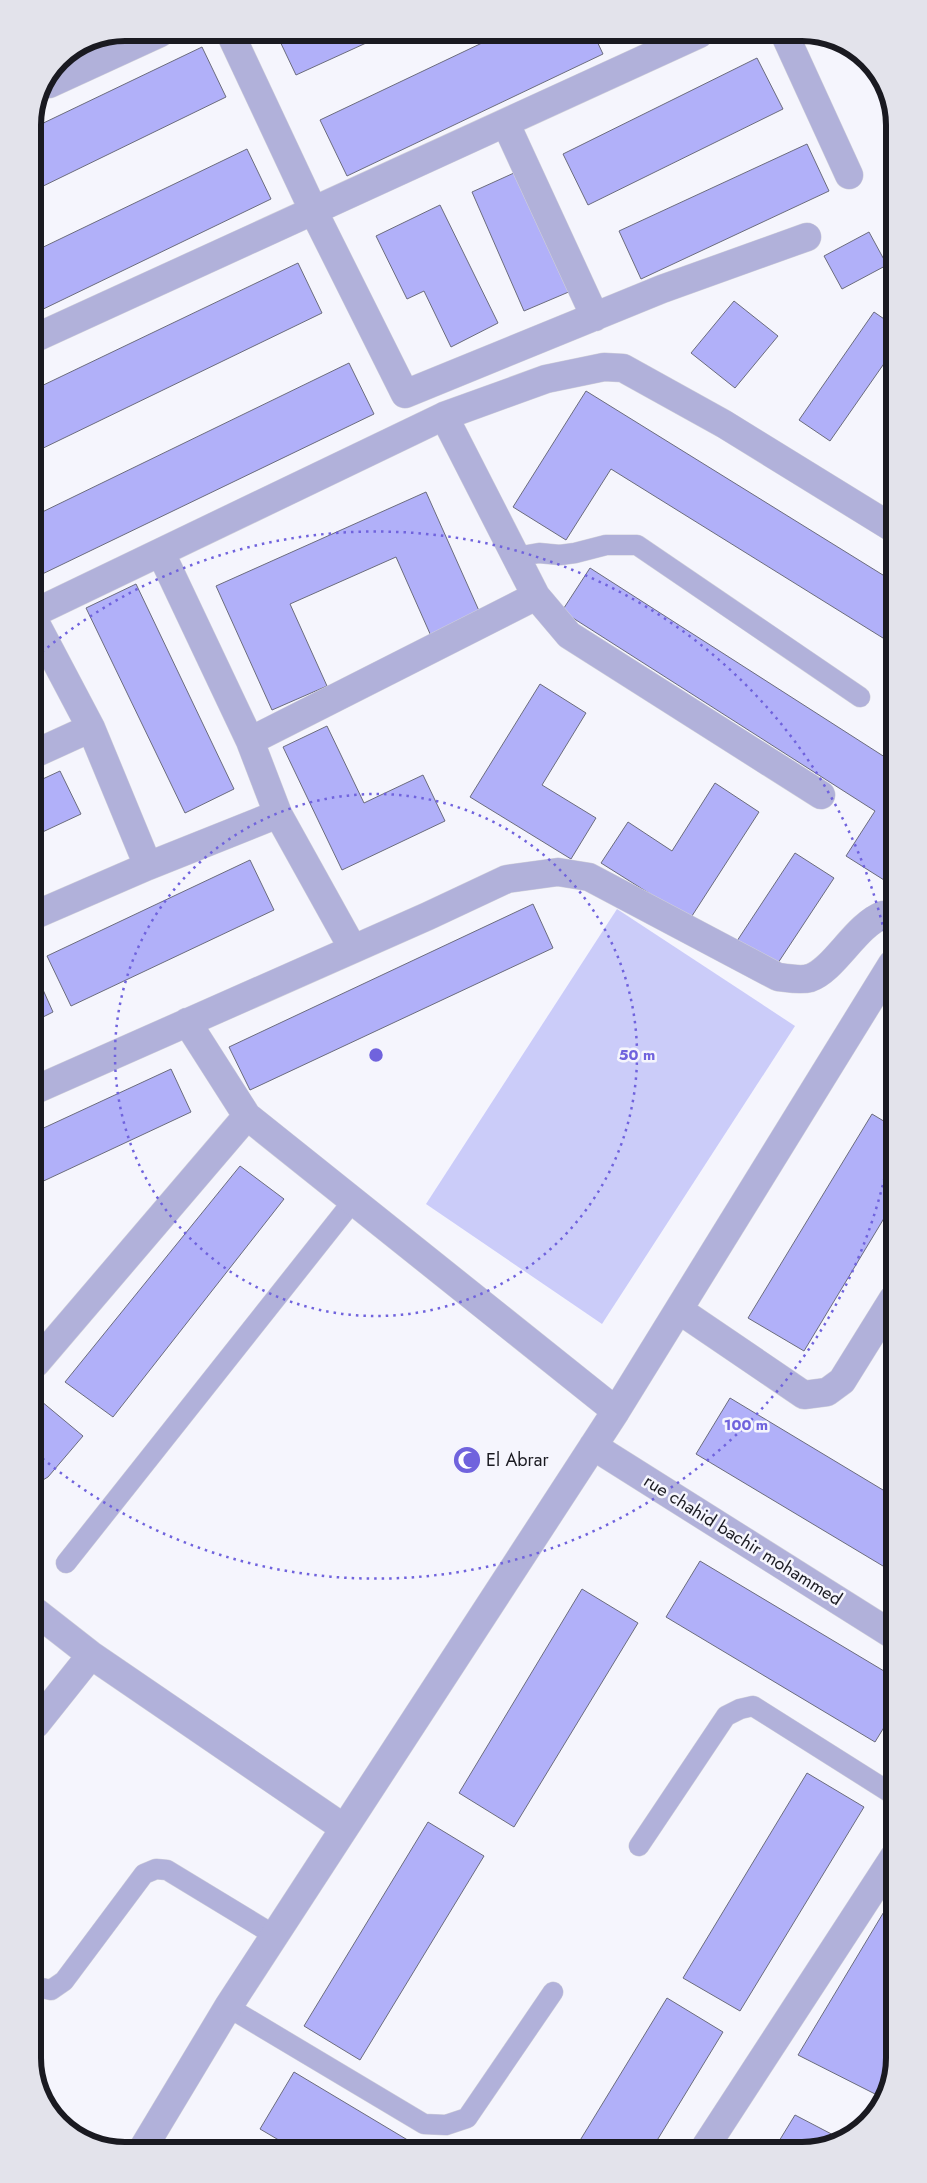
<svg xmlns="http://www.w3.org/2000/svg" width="927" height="2183" viewBox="0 0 927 2183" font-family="Jost,sans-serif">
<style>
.green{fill:#cbccf9}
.building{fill:#b1b0f9;stroke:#6b6c7d}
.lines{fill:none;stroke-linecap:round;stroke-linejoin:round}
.lane-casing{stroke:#d2d2da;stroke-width:21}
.street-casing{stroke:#d2d2da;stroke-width:29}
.lane{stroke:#b1b1da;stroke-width:20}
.street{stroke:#b1b1da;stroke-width:28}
.ring{fill:none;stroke:#7063dd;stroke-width:2.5;stroke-dasharray:2.5 5}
.labels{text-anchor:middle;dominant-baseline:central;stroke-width:5;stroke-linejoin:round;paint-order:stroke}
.poi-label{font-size:18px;fill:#1a1a21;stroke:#f5f5fd;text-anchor:start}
.street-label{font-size:18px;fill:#1a1a21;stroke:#f5f5fd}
.rim{fill:none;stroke:#1a1a21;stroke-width:6}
.centre{fill:#7063dd;stroke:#f5f5fd;stroke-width:2.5}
.ring-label{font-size:15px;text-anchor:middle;font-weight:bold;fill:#7063dd;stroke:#f5f5fd;stroke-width:5;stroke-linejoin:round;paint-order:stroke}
</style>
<rect width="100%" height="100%" fill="#f5f5fd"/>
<path class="green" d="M617 909 795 1026 602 1324 426 1204Z"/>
<path class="building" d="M276 33H388L296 75Z
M503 33H603L595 37 603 54 347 176 320 120Z
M202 47 226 97 33 191V128Z
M757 58 783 109 588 205 563 154Z
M807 144 829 191 641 279 619 231Z
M247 149 271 199 33 314V252Z
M525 168 578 288 524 311 472 192Z
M440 205 498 323 451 347 424 291 407 299 376 236Z
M869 232 887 265 842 289 824 256Z
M298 263 322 313 33 453V390Z
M734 301 778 336 735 388 691 353Z
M874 312 890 323V355L830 441 799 420Z
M349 363 374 414 34 578V516Z
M586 391 891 580V643L611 469 566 540 513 507Z
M426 492 480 613 431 636 396 557 290 604 327 686 272 710 216 586Z
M590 568 891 761 892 868 884 880 846 856 875 811 562 611Z
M136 584 234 789 185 813 86 608Z
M540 684 586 713 542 785 596 818 571 859 470 797Z
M327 726 364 803 423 775 445 821 342 870 283 747Z
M60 771 81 814 34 836V783Z
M715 783 759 812 690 919 601 863 628 822 672 851Z
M795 853 834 878 774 969 735 944Z
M250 860 274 910 71 1006 47 956Z
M533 904 553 948 250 1090 229 1047Z
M35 972 53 1012 35 1021Z
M171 1069 191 1112 35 1185V1132Z
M872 1114 892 1126V1205L804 1351 748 1318Z
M240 1166 284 1199 113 1417 65 1382Z
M730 1398 893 1496V1572L696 1454Z
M41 1401 83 1436 48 1477 36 1484V1407Z
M700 1561 894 1677V1711L875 1742 666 1617Z
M582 1589 638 1623 514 1827 459 1793Z
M807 1773 864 1807 740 2011 683 1978Z
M428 1822 484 1856 360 2060 304 2026Z
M894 1895V2058L881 2097 798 2055Z
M667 1998 723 2032 653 2147H576Z
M294 2072 421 2148 294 2149 260 2129Z
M795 2115 841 2139 831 2146H776Z"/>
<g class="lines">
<defs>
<path id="lane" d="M516 557 539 553 560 555 575 553 606 545H637L860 697
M66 1563 353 1201
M639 1846 726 1716 740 1709 753 1706 894 1795
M37 1987 51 1990 64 1981 144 1874 156 1869 167 1870 274 1935
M228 2007 424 2124 446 2125 467 2118 553 1992"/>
<path id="street" d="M230 33 314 212 405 394 662 289 807 237
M784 33 849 175
M49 84 160 33
M506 124 595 317
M33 339 699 34
M444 416 536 596 569 635 821 795
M161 553 250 741 278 814 353 949
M34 613 444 416 546 379 604 367 623 368 724 424 891 527
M34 620 91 728 148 866
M250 741 536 596
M34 754 91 728
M35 915 148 866 278 814
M187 1022 247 1116 616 1411
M35 1090 428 916 507 879 558 872 589 877 778 977C788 978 800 981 810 978 834 970 856 925 883 915L892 917
M679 1310 804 1395 827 1392 842 1381 893 1299
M36 1363 247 1116
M593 1446 893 1635
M36 1612 91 1655 344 1828
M36 1724 91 1655
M706 2146 894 1857
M142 2150 228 2007 616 1411 892 964"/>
</defs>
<use href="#lane" class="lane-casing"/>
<use href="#street" class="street-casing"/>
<use href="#lane" class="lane"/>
<use href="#street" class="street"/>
</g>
<g class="ring">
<circle cx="376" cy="1055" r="261"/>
<path d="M892 1141A523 523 0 0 1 36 1453M36 657A523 523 0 0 1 891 964"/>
</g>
<defs>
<symbol id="mosque-disc" viewBox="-11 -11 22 22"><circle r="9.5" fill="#7063dd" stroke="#f5f5fd"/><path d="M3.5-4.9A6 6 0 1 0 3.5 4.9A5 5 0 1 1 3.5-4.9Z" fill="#fff"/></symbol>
</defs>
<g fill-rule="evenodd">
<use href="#mosque-disc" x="451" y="1444" width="32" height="32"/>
</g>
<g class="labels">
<g class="poi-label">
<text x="486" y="1460">El Abrar</text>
</g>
<g class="street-label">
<text transform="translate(743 1540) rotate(32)">rue chahid bachir mohammed</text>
</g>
</g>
<path d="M0 0H927V2183H0ZM125 41H802A84 84 0 0 1 886 125V2058A84 84 0 0 1 802 2142H125A84 84 0 0 1 41 2058V125A84 84 0 0 1 125 41Z" fill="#e3e3eb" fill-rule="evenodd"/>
<path class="rim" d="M125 41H802A84 84 0 0 1 886 125V2058A84 84 0 0 1 802 2142H125A84 84 0 0 1 41 2058V125A84 84 0 0 1 125 41Z"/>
<circle cx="376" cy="1055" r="8" class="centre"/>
<g class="ring-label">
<text x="637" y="1060">50 m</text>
<text x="746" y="1430">100 m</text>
</g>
</svg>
